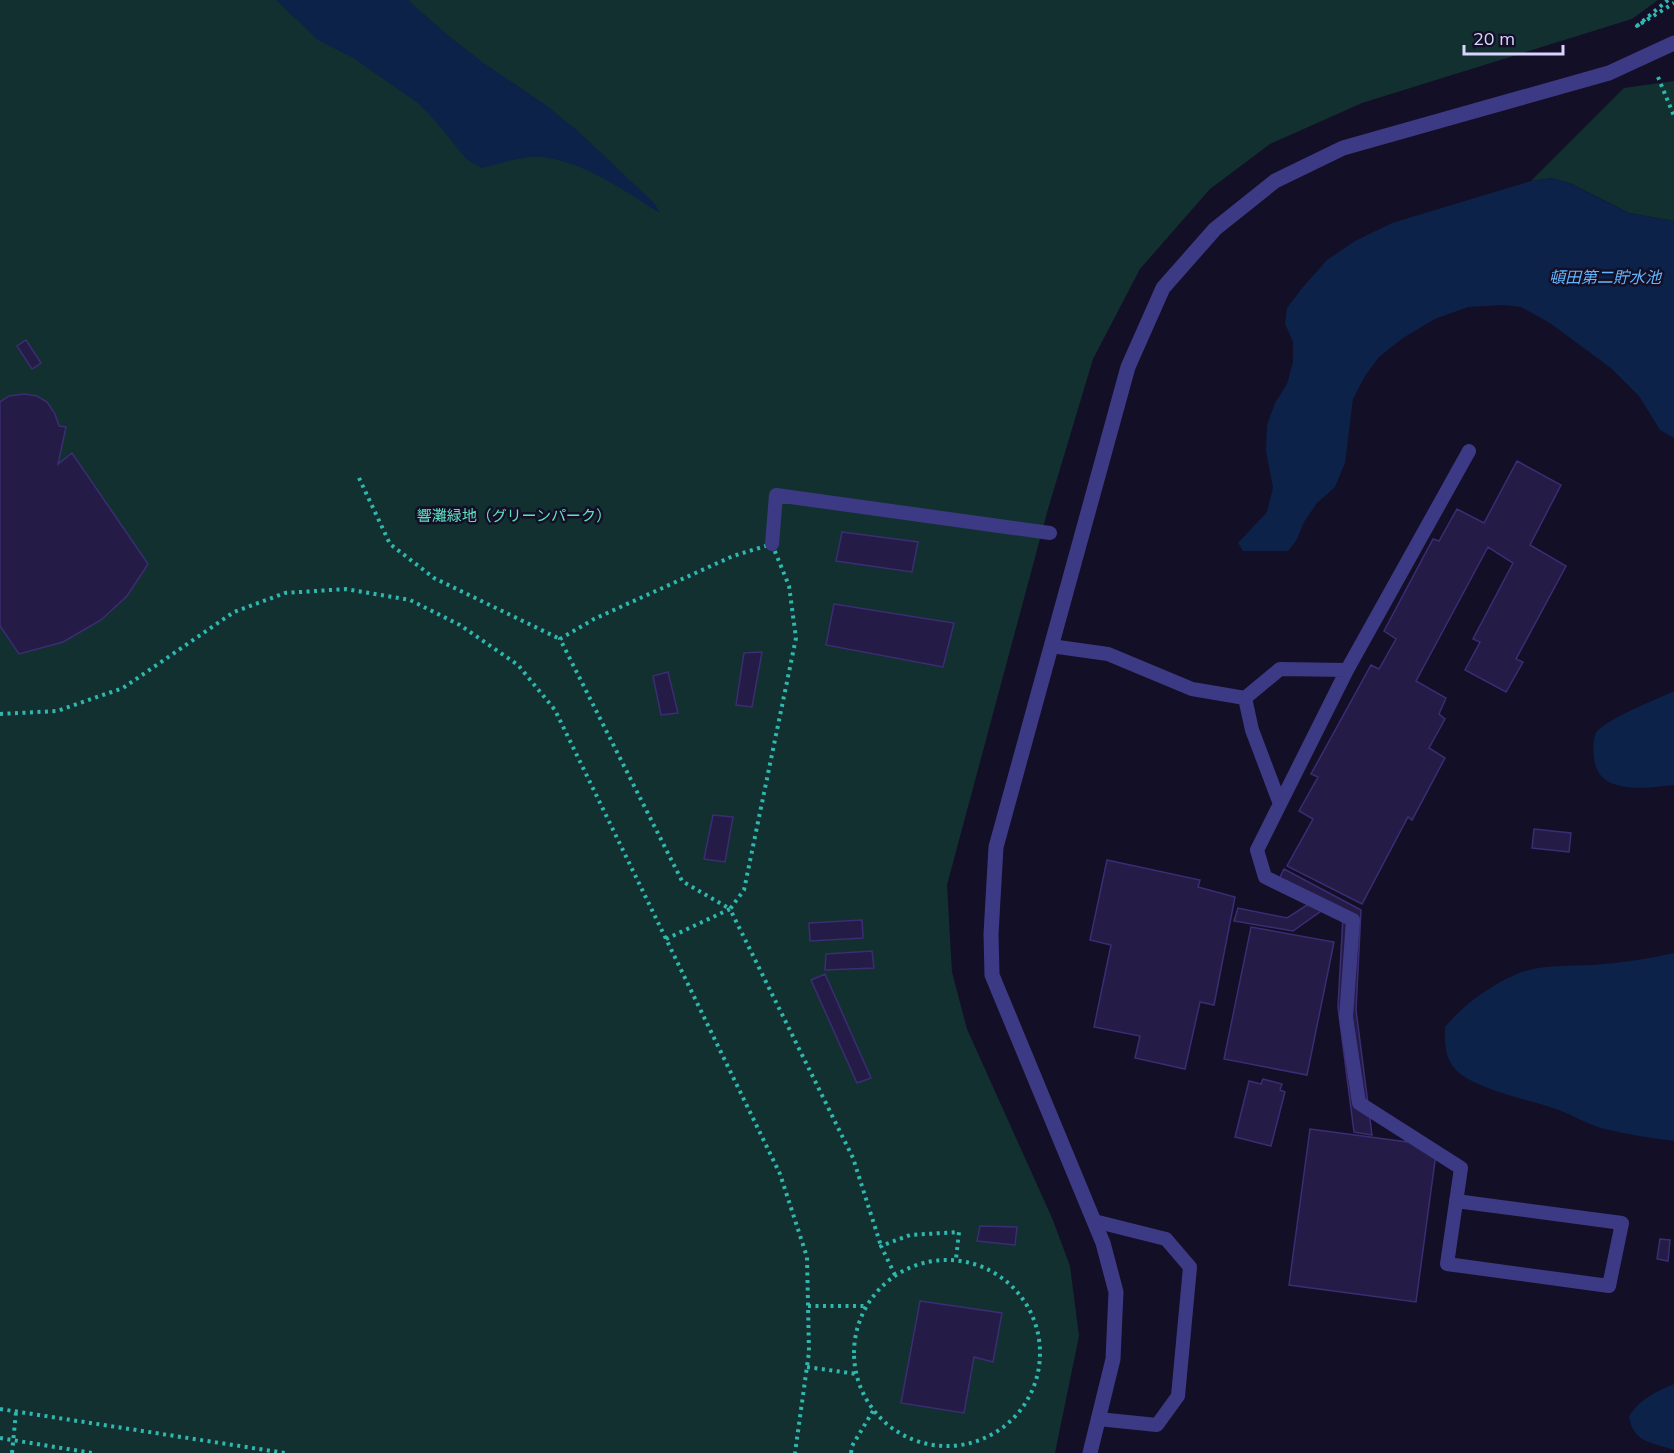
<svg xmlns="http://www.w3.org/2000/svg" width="1674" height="1453" viewBox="0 0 1674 1453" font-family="Mulish,'Noto Sans JP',sans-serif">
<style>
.green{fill:#12302f}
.water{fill:#0c2248}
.building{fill:#241b47;stroke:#3b2d73;stroke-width:1.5}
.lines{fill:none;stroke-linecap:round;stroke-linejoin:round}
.path{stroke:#2fb8b0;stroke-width:4;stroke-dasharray:3 4.5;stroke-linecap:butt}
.service{stroke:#3d3a85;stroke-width:14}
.tertiary{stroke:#3d3a85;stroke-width:15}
.labels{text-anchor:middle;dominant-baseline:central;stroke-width:5;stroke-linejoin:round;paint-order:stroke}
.park-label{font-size:15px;fill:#5fe0c0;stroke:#130f26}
.water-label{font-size:16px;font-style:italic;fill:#62b6ff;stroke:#130f26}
</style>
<rect width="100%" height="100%" fill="#130f26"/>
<path class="green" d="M0 0H1658L1632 19 1362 103 1270 144 1210 189 1140 269 1093 359 1048 509 947 885 952 972 967 1029 1052 1218 1070 1266 1079 1336 1055 1453H0Z
M1674 81V221L1629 213 1572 184 1552 178 1531 181 1624 88Z"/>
<path class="water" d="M276 0H408L450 37 482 62 546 105 579 132 655 204 660 213C624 191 585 162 542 157 525 155 498 164 482 168L466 159 438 124 419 104 355 59 318 40Z
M1552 178 1572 184 1629 213 1674 221V438L1660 430 1639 396 1612 369 1550 323 1521 307 1503 305 1468 307 1435 319 1403 338 1379 357 1365 376 1353 399 1345 463 1335 487 1317 503 1304 522 1296 541 1288 551H1243L1238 543 1267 512 1273 488 1266 451 1267 425 1275 403 1287 384 1293 362V342L1285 324 1287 308 1303 287 1327 260 1355 241 1392 223 1531 181Z
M1674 691V785C1647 788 1595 796 1594 756 1593 749 1593 739 1596 733 1605 719 1658 699 1674 691Z
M1674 953V1141C1650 1138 1625 1134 1601 1128 1584 1123 1568 1112 1550 1107 1527 1100 1471 1087 1456 1070 1444 1057 1445 1043 1445 1027 1464 1004 1492 984 1519 973 1539 965 1570 966 1592 965 1620 963 1647 959 1674 953Z
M1674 1384V1450C1651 1442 1633 1443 1629 1416 1640 1399 1655 1392 1674 1384Z"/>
<path class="building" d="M26 340 41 363 32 369 17 346Z
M24 394 37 396 47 402 55 414 59 426 66 427 58 464 72 453 148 564 127 596 101 620 63 642 19 654 0 626V402L9 396Z
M1517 461 1561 485 1530 545 1566 566 1516 659 1523 662 1506 692 1465 670 1480 642 1473 639 1513 563 1488 547 1416 681 1446 698 1439 714 1445 719 1429 748 1445 758 1412 820 1408 817 1362 904 1287 866 1313 819 1299 811 1318 777 1311 774 1371 665 1379 669 1396 639 1384 631 1433 539 1439 541 1457 509 1484 523Z
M842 532 918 542 912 572 836 561Z
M834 604 954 623 943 667 826 645Z
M762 652 752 707 736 705 744 653Z
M668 672 678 713 661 715 653 676Z
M713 815 733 817 725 862 704 859Z
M1534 829 1571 833 1569 852 1532 848Z
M1107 860 1200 880 1198 887 1235 897 1214 1005 1200 1002 1185 1069 1135 1058 1140 1036 1094 1027 1111 945 1090 940Z
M1284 869 1361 910 1356 1010 1372 1135 1354 1132 1338 1007 1343 916 1327 907 1293 931 1234 921 1238 908 1287 918 1315 900 1278 881Z
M862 920 863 938 810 941 809 923Z
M1251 927 1334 942 1307 1075 1224 1059Z
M872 951 874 968 825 970 826 954Z
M825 974 871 1078 857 1083 811 980Z
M1263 1079 1282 1084 1280 1090 1285 1092 1271 1146 1235 1137 1249 1081 1261 1084Z
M1310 1129 1437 1146 1416 1302 1289 1285Z
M980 1226 1017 1227 1015 1245 977 1241Z
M1660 1239 1670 1240 1668 1261 1657 1259Z
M920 1301 1002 1313 993 1362 974 1357 964 1413 901 1403Z"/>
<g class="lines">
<path class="path" d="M1668 0 1637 26 1674 3
M1658 77 1674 116
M359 478 390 544 434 578 560 639
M772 544 789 586 796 638 744 890 730 909 682 881 560 639 594 619 733 556Z
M0 714 57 711 123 688 234 612 285 593 346 589 410 600 460 625 518 665 555 710 780 1174 807 1257 809 1352 795 1453
M666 939 730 909 853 1158 881 1246
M854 1353a93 93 0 1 1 186 0a93 93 0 1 1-186 0Z
M895 1275 881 1246 910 1235 959 1232 956 1259
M808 1306H867
M807 1367 857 1374
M0 1409 285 1453
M0 1438 92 1453
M12 1453 16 1412
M851 1453 852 1446 873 1411"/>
<path class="service" d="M772 544 776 495 1050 533
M1051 646 1108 654 1192 689 1245 698 1280 669 1347 670 1469 451
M1347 670 1257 850 1265 877 1353 920 1346 1017 1359 1103 1461 1168 1447 1264 1609 1286 1622 1223 1456 1201
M1245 698 1252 730 1280 804
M1094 1221 1166 1239 1190 1267 1178 1396 1157 1425 1098 1419"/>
<path class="tertiary" d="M1090 1453 1113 1359 1116 1292 1103 1243 992 975 991 934 996 847 1128 367 1163 288 1215 229 1275 181 1343 148 1609 73 1674 43"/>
</g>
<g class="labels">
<g class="park-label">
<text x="514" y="515">響灘緑地（グリーンパーク）</text>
</g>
<g class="water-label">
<text x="1605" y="277">頓田第二貯水池</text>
</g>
</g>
<path d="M1464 45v9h99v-9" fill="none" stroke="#d9d4ff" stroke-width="3"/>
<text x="1473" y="45" font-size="18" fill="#d9d4ff" stroke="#130f26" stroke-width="4.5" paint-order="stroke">20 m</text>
</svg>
